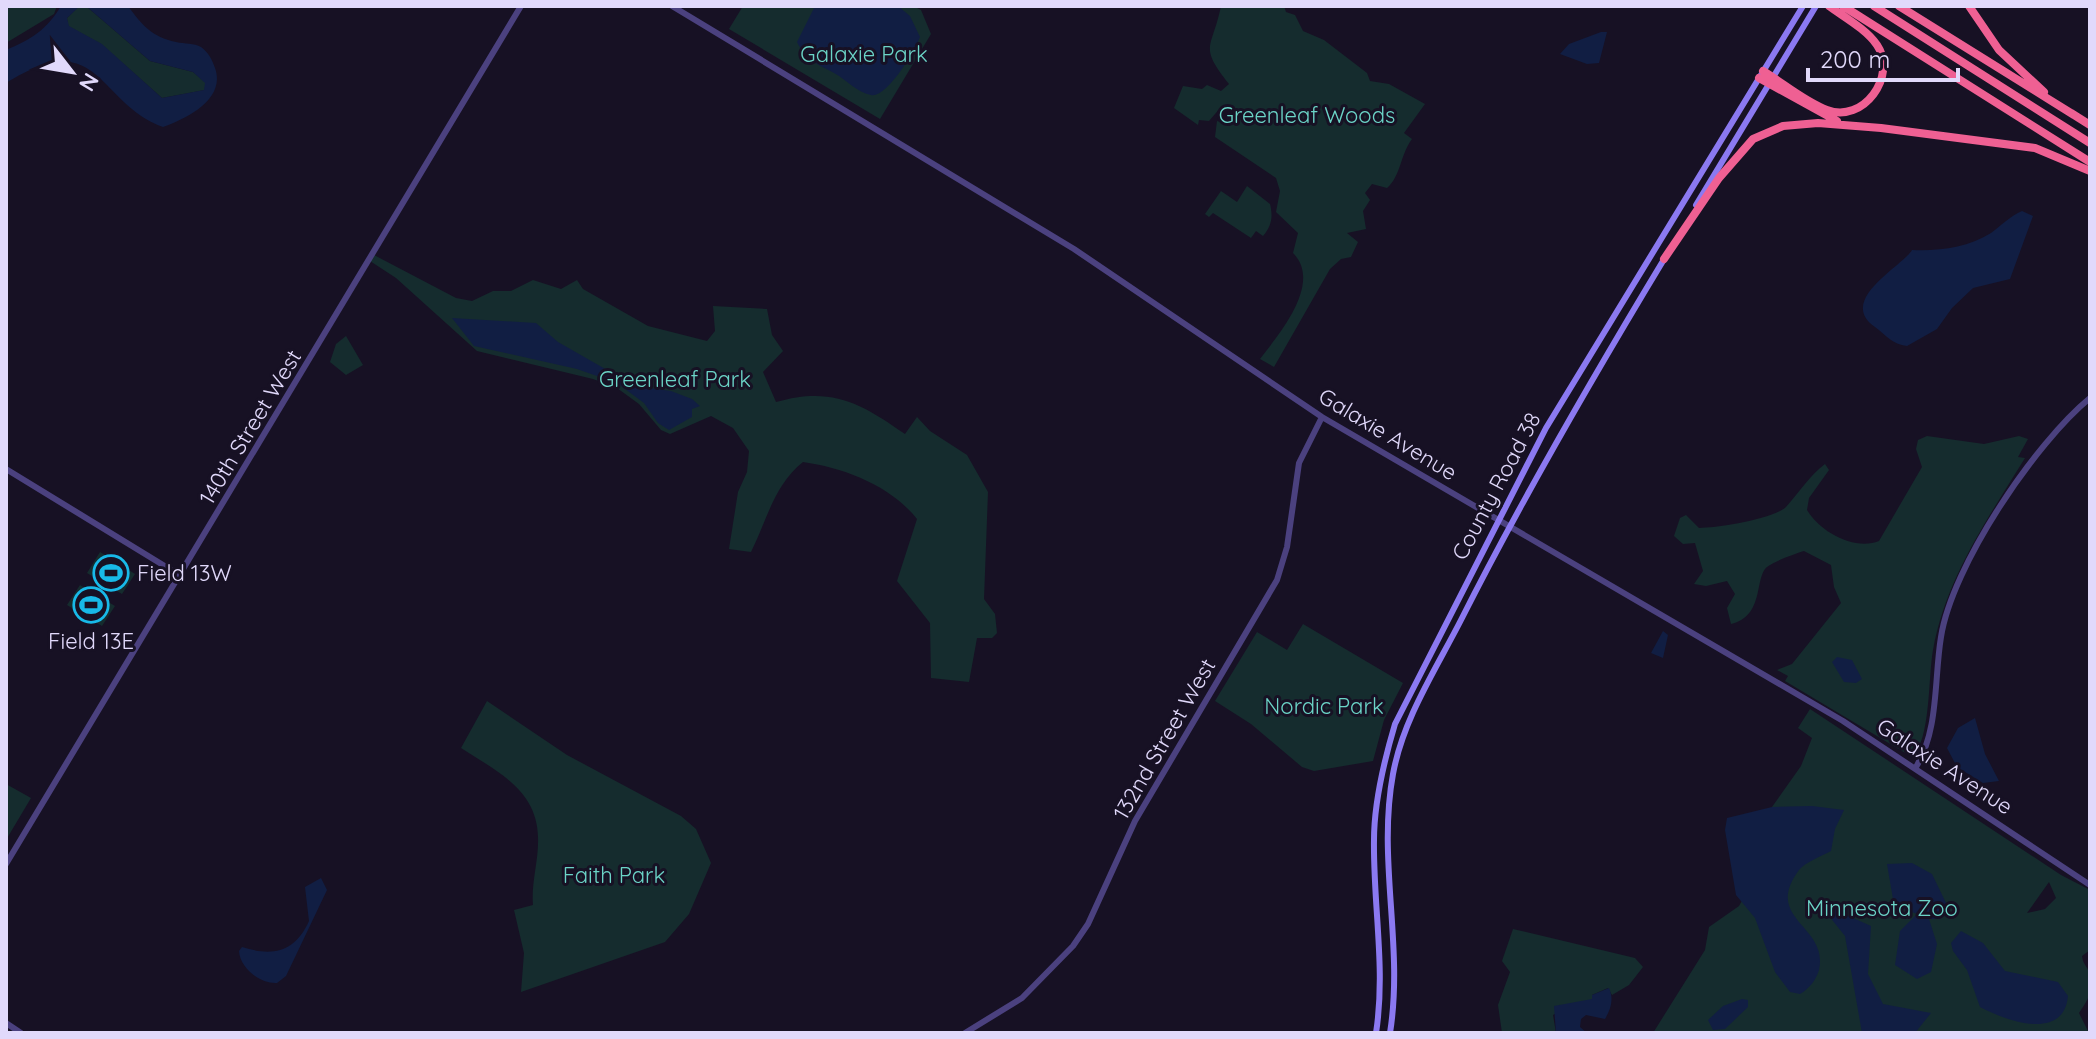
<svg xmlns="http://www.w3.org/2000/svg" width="2096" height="1039" viewBox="0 0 2096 1039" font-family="Quicksand,sans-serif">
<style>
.green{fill:#152c2e;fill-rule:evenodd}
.water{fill:#111e43}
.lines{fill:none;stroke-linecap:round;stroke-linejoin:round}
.tertiary{stroke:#4b417f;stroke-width:6}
.secondary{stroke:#8b79f1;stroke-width:6}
.motorway{stroke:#ef6093;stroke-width:8}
.labels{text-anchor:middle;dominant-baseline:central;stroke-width:6;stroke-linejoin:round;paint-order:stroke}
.park-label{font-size:22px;fill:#6bd4c7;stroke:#171124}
.street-label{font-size:22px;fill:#e1d9fb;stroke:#171124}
.poi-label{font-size:22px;fill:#e1d9fb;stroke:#171124;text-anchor:start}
</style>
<rect width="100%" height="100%" fill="#171124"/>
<path class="green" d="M6 6H57L54 14 6 43Z
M86 6 150 61 193 72 205 82V90L162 98 101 44 68 26 67 18 78 7Z
M743 6H913L921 10 931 34 880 119 729 29Z
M1221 6H1284L1286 12 1295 15 1303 31 1324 40 1367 73 1370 81 1389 84 1425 104 1404 133 1412 139C1400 155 1401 176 1387 188L1372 184 1365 193 1370 200 1363 211 1366 229 1347 233 1358 242 1351 257 1341 259 1330 269 1274 367 1260 359C1279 334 1323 283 1293 253L1298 233 1276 212 1280 191 1276 178 1215 137 1217 121 1229 124 1238 116 1232 109 1221 107 1209 121 1199 120 1198 125 1174 108 1183 86 1202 89 1207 85 1221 91 1229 84C1198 45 1212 50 1221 6Z
M1247 186 1270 204C1273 216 1272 226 1263 236L1256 231 1251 238 1213 213 1209 217 1205 214 1221 191 1237 202Z
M374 255 456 298 472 301 493 291H511L533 280 561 289 577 280 583 289 648 326 707 341 715 331 713 306 767 309 772 335 783 351 763 372 776 402C831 386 861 403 905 434L917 417 930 431 967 455 988 492 984 599 995 614 997 633 992 638H977L969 682 931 678 930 623 897 581 917 519C891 486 845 468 803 462 774 485 767 520 751 552L729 549 738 492 747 472 749 451 733 428 711 416 670 434 661 430 639 404 617 388 593 379 477 351 396 278 370 261Z
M346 336 363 365 346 375 330 362 336 344Z
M1927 436 1984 444 2019 436 2028 439 2018 457 2025 458C1987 520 1946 578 1933 650 1928 677 1931 740 1912 757L1785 681 1788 676 1777 670 1792 664 1841 603 1834 587 1831 565 1804 551C1794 554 1775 561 1767 567 1754 578 1765 616 1731 624L1727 608 1735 594 1727 581 1706 586 1694 584 1703 571 1695 543 1683 544 1674 536 1680 518 1686 515 1699 528C1717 528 1774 519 1786 507 1798 494 1810 475 1825 464L1829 470 1809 498 1807 510C1820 532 1855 551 1879 541L1922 467 1916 449 1918 440Z
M100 552 135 574 122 594 87 573Z
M80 585 115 606 102 626 67 605Z
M1303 624 1403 683 1384 720 1373 761 1314 771 1302 767 1251 724 1215 701 1257 632 1287 650Z
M487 701 567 755 681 816 696 829 711 863 689 914 665 942 521 992 524 953 514 910 533 905C531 882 539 860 538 837 537 789 496 771 461 748Z
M1810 709 2061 875 2090 890V950L2082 956C2083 965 2088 967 2090 974 2095 990 2087 1001 2079 1013L2089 1033H1653L1705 950 1709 927 1739 906 1794 807H1772L1801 766 1812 738 1798 728ZM2049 882 2056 898 2045 909 2027 913Z
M6 784 31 798 6 840Z
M1513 929 1635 958 1643 967 1629 985 1612 995 1608 988 1592 995 1593 1000 1571 1004 1553 1015 1556 1033H1502L1498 1005 1510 972 1502 961Z"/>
<path class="water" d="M61 6H80L67 18 69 26 102 44 162 98 204 90 205 83 193 72 150 61 86 6H128C142 25 152 37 176 42 185 44 194 43 201 47 208 52 212 59 215 68 226 99 188 118 163 127 96 102 100 24 6 83V50C30 40 47 30 61 6Z
M815 6H898L910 16 920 37C915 51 886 99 871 95 856 92 847 80 834 73 817 64 806 60 797 42Z
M1601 32H1607L1599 63 1587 64 1560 54 1569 44Z
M2022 211 2033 216 2010 279 1973 288 1952 308 1937 329 1907 346C1892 344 1887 336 1875 327 1836 300 1903 266 1912 250 1940 251 1967 248 1991 233 2002 225 2009 217 2022 211Z
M452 318 536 323 558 342 635 386 671 391 692 399 700 406 692 409V417L669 430 658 423 644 403 617 383 577 369 474 346Z
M1663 631 1668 635 1663 658 1651 653Z
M1837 657 1852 660 1862 679 1856 683 1844 682 1832 662Z
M1975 718 1985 754 1999 781 1983 783 1957 767 1947 748 1958 728Z
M1812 806 1844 810 1835 829 1831 851C1822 856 1804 863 1799 870 1762 920 1829 925 1819 970 1816 980 1809 989 1800 994L1790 992 1775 972 1755 918 1736 895 1725 830 1727 818 1772 807Z
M1912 863 1932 874 1946 903 1940 919H1929L1937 944 1931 972 1917 979 1895 965 1900 931 1917 914 1894 905 1887 864Z
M321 878 327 890 286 976 277 983C260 984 240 968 239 951L242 947C273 957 295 952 309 921L305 887Z
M1833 902 1842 913 1871 926 1868 974 1883 1004 1931 1013 1915 1033H1862L1845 936 1825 911Z
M1961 931 1983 943 2005 971 2058 982 2068 996C2064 1039 2012 1024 1980 1007L1967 970 1953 951 1951 943Z
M1609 988C1614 999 1611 1009 1605 1019L1586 1015 1581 1019 1580 1027 1587 1033H1556L1554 1006 1592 999V995Z
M1742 999 1748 1000V1007L1725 1029 1713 1030 1708 1020 1723 1006Z"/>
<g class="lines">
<path class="tertiary" d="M672 6 1074 249 1322 417 1843 721 2090 885
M6 469 181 576
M1916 767C1939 730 1934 679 1941 637 1952 566 2035 443 2090 398
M6 864 521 6
M6 1023 21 1033
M965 1033 1022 998 1073 946 1088 924 1135 821 1277 580 1287 547 1299 463 1322 417"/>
<path class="secondary" d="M1696 205 1816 6
M1376 1033C1386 969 1373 905 1374 840 1374 801 1384 761 1395 724L1546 428 1803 6
M1390 1033C1404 946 1377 861 1393 774 1403 719 1436 669 1461 620 1524 495 1594 375 1666 256"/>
<path class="motorway" d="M1843 6 2090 162
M1874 6 2090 143
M1899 6 2074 115
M1969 6 1999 50 2044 92
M1763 71C1783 83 1805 102 1827 110 1863 124 1898 76 1877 45 1866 29 1844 17 1829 6
M1759 78 1837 121
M2071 113 2090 125
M1664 259 1719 178 1753 139 1783 126 1818 123 1881 128 2035 148 2090 171"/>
</g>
<defs>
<symbol id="stadium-ring" viewBox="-11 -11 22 22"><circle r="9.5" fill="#171124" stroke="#18b9e8" stroke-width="1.5"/><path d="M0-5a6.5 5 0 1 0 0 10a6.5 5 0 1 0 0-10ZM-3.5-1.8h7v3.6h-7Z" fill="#18b9e8"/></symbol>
</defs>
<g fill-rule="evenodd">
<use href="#stadium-ring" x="91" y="553" width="40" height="40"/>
<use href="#stadium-ring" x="71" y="585" width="40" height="40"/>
</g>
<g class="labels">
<g class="park-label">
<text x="864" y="54">Galaxie Park</text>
<text x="1307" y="115">Greenleaf Woods</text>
<text x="675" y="379">Greenleaf Park</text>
<text x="1324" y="706">Nordic Park</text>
<text x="614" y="875">Faith Park</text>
<text x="1882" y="908">Minnesota Zoo</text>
</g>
<g class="street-label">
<text transform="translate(250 427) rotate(-59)">140th Street West</text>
<text transform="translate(1388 434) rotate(31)">Galaxie Avenue</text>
<text transform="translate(1496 486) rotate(-62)">County Road 38</text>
<text transform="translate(1164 739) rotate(-60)">132nd Street West</text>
<text transform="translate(1945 766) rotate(33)">Galaxie Avenue</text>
</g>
<g class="poi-label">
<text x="137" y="573">Field 13W</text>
<text x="91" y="641" text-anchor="middle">Field 13E</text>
</g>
</g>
<rect width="2096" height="1039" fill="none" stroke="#e1d9fb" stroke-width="16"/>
<g transform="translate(72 72) rotate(121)" stroke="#171124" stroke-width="6" paint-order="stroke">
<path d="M0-6L14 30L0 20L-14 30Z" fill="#e1d9fb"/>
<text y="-12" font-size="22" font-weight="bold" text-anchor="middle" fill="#e1d9fb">N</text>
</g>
<path d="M1808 68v12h150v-12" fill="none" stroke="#e1d9fb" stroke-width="4"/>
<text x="1820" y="68" font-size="24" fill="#e1d9fb" stroke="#171124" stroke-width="6" paint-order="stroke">200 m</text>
</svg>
